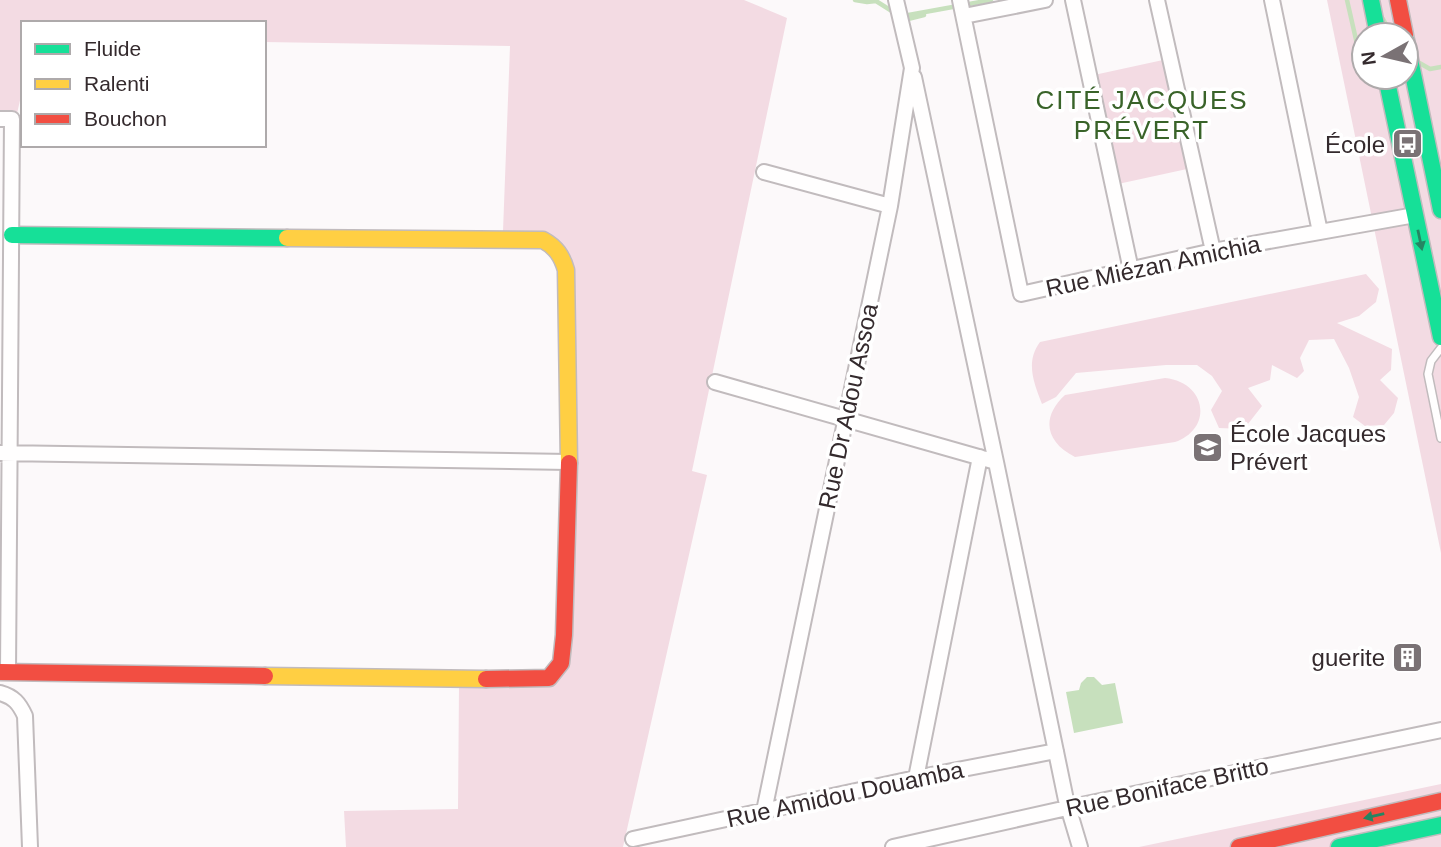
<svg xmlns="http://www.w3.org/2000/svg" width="1441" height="847" viewBox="0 0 1441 847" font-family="Helvetica,sans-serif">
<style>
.green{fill:#f3dbe3;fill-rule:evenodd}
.water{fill:#c7e0bd}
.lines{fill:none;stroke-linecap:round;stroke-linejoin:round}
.stream{stroke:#c7e0bd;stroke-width:4.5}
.lane-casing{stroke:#c1bbbd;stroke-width:10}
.street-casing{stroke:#c1bbbd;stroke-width:18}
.fast-casing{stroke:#c1bbbd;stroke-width:19}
.slow-casing{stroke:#c1bbbd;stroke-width:19}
.jam-casing{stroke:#c1bbbd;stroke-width:19}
.lane{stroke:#fffefe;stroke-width:7}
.street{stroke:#fffefe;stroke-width:14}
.fast{stroke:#16e098;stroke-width:16}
.slow{stroke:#ffcf43;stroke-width:16}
.jam{stroke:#f24e42;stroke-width:16}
.oneway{fill:#258562}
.labels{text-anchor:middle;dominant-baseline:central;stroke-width:7;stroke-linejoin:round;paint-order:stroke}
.poi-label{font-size:24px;fill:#342a2d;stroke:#fff;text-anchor:end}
.street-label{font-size:24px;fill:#342a2d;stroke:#fff}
.neighbourhood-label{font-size:26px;letter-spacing:2px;fill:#396329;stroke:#fff}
</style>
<rect width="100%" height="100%" fill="#fcf9fa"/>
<path class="green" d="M0 0H744L787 18 692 471 707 475 623 847H346L344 811 458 809 459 686 534 685 563 663 572 258 503 231 510 46 264 42V23H23V87L16 118H0Z
M1327 0H1441V553ZM1364 35H1406V77H1364Z
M1163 60 1187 169 1118 184 1094 75Z
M1366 274 1379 289 1376 302 1359 316 1337 323 1392 349 1391 370 1380 380 1398 398 1394 413 1384 425 1365 426 1353 417 1359 397 1349 368 1334 339 1309 340 1300 358 1304 371 1297 378 1272 365 1270 380 1248 388 1262 406 1244 429 1219 428 1211 410 1222 391 1212 376 1197 365H1166L1076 373 1056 397 1042 404C1034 383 1025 362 1040 342Z
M1165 378C1206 382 1214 428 1175 442L1075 457C1045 442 1041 417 1065 395Z
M1441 784V847H1139Z"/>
<path class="water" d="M1087 677H1094L1102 685 1115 683 1123 723 1074 733 1066 692 1079 690 1081 683Z"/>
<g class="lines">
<path class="stream" d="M855 0 867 2 876 1 895 13
M1347 0 1357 44
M903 16 991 0
M908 19 924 15
M1383 19 1392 35
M1416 61 1430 69 1441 67"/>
<defs>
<path id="lane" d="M1441 348 1431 361 1428 374 1441 438"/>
<path id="street" d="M960 0 1021 294 1213 251 1415 215
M1073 0 1131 270
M1157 0 1213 251
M1272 0 1320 232
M964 16 1045 0
M914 77 996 462
M0 119H12L8 672
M764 172 890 206
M715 382 996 462 1066 800 1080 847
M0 453 569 462
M0 693C14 697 19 703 25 716L30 847
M916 778 980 457
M764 811 890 206 912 68 896 0
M633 839 916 778 1056 751
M893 847 1067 808 1441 730"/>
<path id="fast" d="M1371 0 1378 35
M1406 40 1441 210
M1386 77 1441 337
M12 235 287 238
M1339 847 1441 825"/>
<path id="slow" d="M287 238 543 240C556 247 562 256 566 270L569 463
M265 676 486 679"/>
<path id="jam" d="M1398 0 1405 35
M0 672 265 676
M486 679 549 678 561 663 564 635 569 463
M1239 847 1441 801"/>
</defs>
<use href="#lane" class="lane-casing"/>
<use href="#street" class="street-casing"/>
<use href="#fast" class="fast-casing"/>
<use href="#slow" class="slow-casing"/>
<use href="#jam" class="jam-casing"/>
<use href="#lane" class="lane"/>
<use href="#street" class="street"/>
<use href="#fast" class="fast"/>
<use href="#slow" class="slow"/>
<use href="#jam" class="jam"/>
</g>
<defs><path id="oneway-solid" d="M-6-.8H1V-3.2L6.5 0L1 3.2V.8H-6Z" transform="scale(1.75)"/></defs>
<g class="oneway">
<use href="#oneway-solid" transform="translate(1420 240) rotate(78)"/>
<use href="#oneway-solid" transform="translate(1374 816) rotate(167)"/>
</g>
<defs>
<symbol id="bus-square" viewBox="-11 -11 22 22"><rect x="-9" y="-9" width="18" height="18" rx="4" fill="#7a7275" stroke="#fff"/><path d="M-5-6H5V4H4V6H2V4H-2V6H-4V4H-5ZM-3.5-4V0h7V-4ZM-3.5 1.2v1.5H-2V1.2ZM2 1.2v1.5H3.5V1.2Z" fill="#fff"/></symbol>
<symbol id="school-square" viewBox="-11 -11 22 22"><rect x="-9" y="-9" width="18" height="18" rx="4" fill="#7a7275" stroke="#fff"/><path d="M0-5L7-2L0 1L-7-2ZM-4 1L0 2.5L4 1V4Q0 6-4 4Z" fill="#fff"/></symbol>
<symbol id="building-square" viewBox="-11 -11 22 22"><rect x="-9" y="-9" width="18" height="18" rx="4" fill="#7a7275" stroke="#fff"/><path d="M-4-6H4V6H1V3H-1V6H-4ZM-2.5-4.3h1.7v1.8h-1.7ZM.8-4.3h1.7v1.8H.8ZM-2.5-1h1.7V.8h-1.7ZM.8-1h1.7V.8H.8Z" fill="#fff"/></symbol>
</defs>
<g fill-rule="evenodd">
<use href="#bus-square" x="1390" y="126" width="35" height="35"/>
<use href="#school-square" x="1190" y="430" width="35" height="35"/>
<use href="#building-square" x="1390" y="640" width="35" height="35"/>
</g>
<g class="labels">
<g class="poi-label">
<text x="1385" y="144">École</text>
<text x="1230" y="433" text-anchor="start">École Jacques<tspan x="1230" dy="28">Prévert</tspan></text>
<text x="1385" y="657">guerite</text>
</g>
<g class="street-label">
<text transform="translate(1153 266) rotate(-12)">Rue Miézan Amichia</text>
<text transform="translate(848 406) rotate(-78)">Rue Dr Adou Assoa</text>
<text transform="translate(1167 787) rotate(-12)">Rue Boniface Britto</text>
<text transform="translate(845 794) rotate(-12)">Rue Amidou Douamba</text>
</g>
<g class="neighbourhood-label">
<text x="1142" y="100">CITÉ JACQUES<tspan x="1142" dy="30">PRÉVERT</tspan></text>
</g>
</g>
<rect x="21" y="21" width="245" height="126" fill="#ffffff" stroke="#aeaaab" stroke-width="2"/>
<rect x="35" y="44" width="35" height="10" fill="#16e098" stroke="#aeaaab" stroke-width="2"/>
<text x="84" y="56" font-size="21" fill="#342a2d">Fluide</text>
<rect x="35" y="79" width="35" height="10" fill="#ffcf43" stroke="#aeaaab" stroke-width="2"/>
<text x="84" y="91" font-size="21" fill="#342a2d">Ralenti</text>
<rect x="35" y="114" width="35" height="10" fill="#f24e42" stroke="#aeaaab" stroke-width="2"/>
<text x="84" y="126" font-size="21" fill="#342a2d">Bouchon</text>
<g transform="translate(1385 56) rotate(262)"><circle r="33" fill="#ffffff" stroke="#aeaaab" stroke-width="2"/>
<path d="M0-5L12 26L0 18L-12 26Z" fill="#7a7275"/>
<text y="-10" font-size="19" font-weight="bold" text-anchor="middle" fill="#342a2d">N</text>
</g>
</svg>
